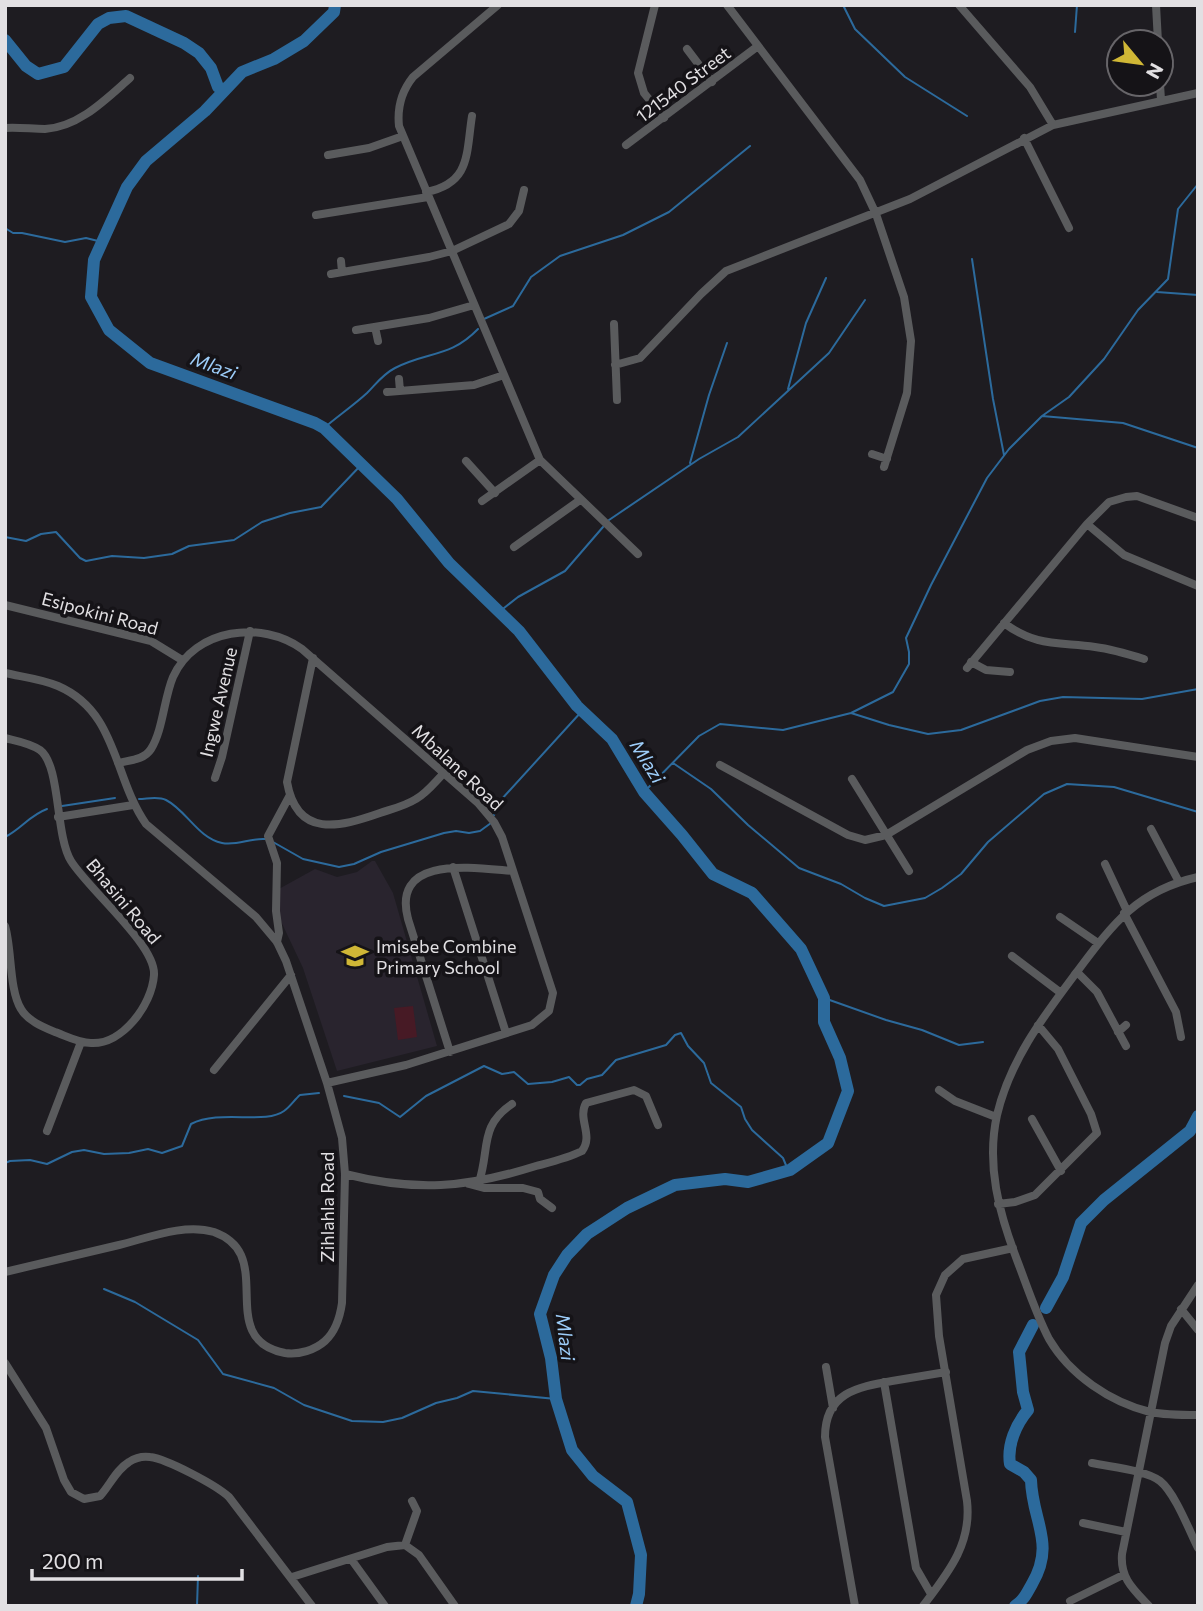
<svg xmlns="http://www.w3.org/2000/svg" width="1203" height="1611" viewBox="0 0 1203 1611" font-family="Commissioner,sans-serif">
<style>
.built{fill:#29242e}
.green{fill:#471a25}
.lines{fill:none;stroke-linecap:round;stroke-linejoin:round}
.stream{stroke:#2c6a9c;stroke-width:2}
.river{stroke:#2c6a9c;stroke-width:12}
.street{stroke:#5a5b5d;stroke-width:8}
.labels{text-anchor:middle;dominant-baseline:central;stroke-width:7;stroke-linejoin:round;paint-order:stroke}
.street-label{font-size:18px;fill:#e2e0e3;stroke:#151317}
.poi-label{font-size:18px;fill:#e2e0e3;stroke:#151317;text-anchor:start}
.water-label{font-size:19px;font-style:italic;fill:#9dcdf9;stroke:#151317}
</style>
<rect width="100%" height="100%" fill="#1e1c21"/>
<path class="built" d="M372 861H375L393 893 437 1046 337 1071 303 968 277 913V890L315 869 337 877 357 872Z"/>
<path class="green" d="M413 1006 417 1037 398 1040 394 1008Z"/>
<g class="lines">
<path class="stream" d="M843 5 855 29 905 77 967 116
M1075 32 1077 5
M5 228 13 233H22L65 242 86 238 102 242
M972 259 993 399 1004 455
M1157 292 1198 295
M484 319 513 306 531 277 560 256 623 235 669 212 750 146
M788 389 806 323 826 278
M1042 416 1123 423 1198 448
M324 428C338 416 354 405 367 393 376 384 383 374 395 368 428 351 450 358 478 329
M690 463 709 395 727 343
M609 520 699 459 738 437 829 353 865 300
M5 537 26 541 41 534 56 532 80 558 86 561 112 556 144 558 172 554 189 546 234 540 262 522 290 513 321 507 362 464
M499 612 518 597 565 571 603 527
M851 713 889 725 928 734 961 730 1040 701 1063 697 1142 699 1198 689
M673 763 711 789 748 825 799 868 841 884 865 898 884 906 925 898 942 888 961 874 988 842 1044 794 1067 784 1114 787 1198 812
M644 792 699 736 720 724 783 730 851 713 893 692 909 664V652L906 638 931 585 987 478 1009 449 1042 416 1069 397 1104 359 1138 310 1168 279 1178 209 1198 184
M139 799C147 799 158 796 166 800 186 810 198 838 222 843 237 846 250 838 265 839
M62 806 115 798
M494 815 500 801 582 711
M5 837C21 829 30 815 47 809
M273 842 303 859 339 867 354 864 381 852 444 833 456 831 469 833 480 831 491 823
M824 998 886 1020 922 1030 959 1045 983 1042
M344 1096 379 1103 400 1117 426 1096 484 1066 502 1074 514 1072 528 1084 552 1082 569 1077 577 1085H580L587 1079 602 1075 616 1060 666 1045 675 1035 681 1033 688 1046 704 1063 711 1083 741 1107 745 1119 752 1130 783 1158 788 1170
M5 1163 10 1161 30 1160 47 1164 72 1152 84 1150 104 1154 129 1153 148 1149 162 1153 182 1146 191 1124C220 1109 265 1125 284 1111 290 1107 295 1099 300 1095L319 1093
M104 1289 135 1302 198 1340 223 1374 274 1388 304 1405 352 1421 383 1422 402 1418 436 1403 457 1398 473 1391 556 1399
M197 1606 198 1576"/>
<path class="river" d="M335 5 334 12 304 41 274 59 242 72 205 111 146 161 127 187 94 260 91 297 109 330 150 363 315 423 324 428 397 499 449 563 519 631 577 706 612 739 644 792 682 835 713 874 752 893 801 949 824 998V1022L840 1058 848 1091 828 1143 790 1170 748 1182 725 1179 675 1185 627 1208 587 1234 567 1255 554 1275 540 1314 551 1358 556 1399 572 1450 593 1476 627 1502 641 1555 639 1594 636 1606
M5 40 26 66 38 74 64 67 98 24 109 18 126 16 184 43 199 53 211 68 218 87 225 90
M1046 1308 1063 1277 1081 1223 1104 1200 1190 1131 1198 1116
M1015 1606C1024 1600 1027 1593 1032 1584 1056 1543 1032 1521 1031 1480L1024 1472 1010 1464C1007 1445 1016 1424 1028 1410L1023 1392 1019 1352 1033 1325"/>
<path class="street" d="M498 5 413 77C401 92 397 107 399 126L540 460 638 554
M655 5 638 73 644 93 664 118
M727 5 860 180 876 214 904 297 911 341 907 393 884 467
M959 5 1030 87 1053 125
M1156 5 1158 42
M687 49 712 82
M1160 84 1161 100
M5 128C18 127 32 129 45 129 79 127 106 99 130 78
M1024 138 1069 228
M626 145 758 46
M328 155 369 148 403 136
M426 192C471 183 466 154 472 116
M316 215 428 197
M341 261 342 272
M331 274 429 257 452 251 509 224 519 211 524 190
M614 324 617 400
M375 327 378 341
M356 330 429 318 474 305
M615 365 640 358 701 294 726 271 910 199 1053 125 1198 93
M399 379 400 391
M387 392 474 385 504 375
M872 454 887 459
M466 461 495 493
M482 501 540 460
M1087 524 1124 555 1198 586
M514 547 580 500
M5 605 151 641 182 660
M1004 623C1036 647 1058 642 1095 647 1111 649 1128 654 1144 659
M313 658 287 782C297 839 340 827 380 813 392 809 405 806 416 799 427 793 435 782 444 773
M971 662 986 670 1010 672
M967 668 1087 524 1109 502 1126 497 1137 496 1198 518
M5 673C23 677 42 679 58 686 118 712 113 777 146 824L256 917 277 942 286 961 327 1083 342 1138 345 1174 342 1303C340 1317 336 1331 325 1341 315 1350 299 1355 285 1353 229 1342 256 1289 241 1255 236 1244 225 1236 214 1232 184 1223 148 1238 119 1245 81 1254 43 1263 5 1272
M5 738C17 741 30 743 40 750 61 766 55 835 71 861 89 890 156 945 154 975 152 1005 122 1045 91 1043 79 1043 66 1036 55 1032 43 1027 28 1021 21 1009 9 990 12 949 5 926
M118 763C130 760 144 760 151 749 163 730 164 698 173 677 195 628 262 620 302 649L478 803 494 822 502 837 553 993 549 1011 532 1025 406 1065 327 1083
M720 765 848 835 865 840 886 835 1027 750 1051 741 1075 738 1198 757
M215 778 222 757 250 631
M852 779 909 871
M58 817 133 805
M1151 829 1179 882
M1105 864 1127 911
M453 867 506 1033
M1198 877C1136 891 1112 925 1076 973 1043 1017 1010 1060 997 1115 986 1165 999 1213 1017 1260 1027 1286 1036 1314 1049 1339 1070 1375 1110 1402 1150 1412 1165 1415 1182 1415 1198 1415
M1124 913 1176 1012 1181 1037
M1060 917 1098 943
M277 942 279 933 276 911 277 863 268 836 290 795
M1012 956 1061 993
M1077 972 1097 992 1126 1046
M1118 1032 1126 1025
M450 1052 408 919C391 854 475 868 513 871
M214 1070 291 975
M939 1090 955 1101 996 1117
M1032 1119 1061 1171
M47 1131 81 1042
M345 1174C416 1192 466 1188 536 1166 551 1162 568 1158 582 1151 594 1135 577 1119 586 1103L634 1090 646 1096 658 1125
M479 1182C490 1149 479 1126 512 1104
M469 1184 484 1188H523L538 1192 540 1199 552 1208
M998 1204 1015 1202 1035 1195 1097 1133 1091 1114 1058 1049 1038 1025
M1181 1309 1198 1330
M5 1363 46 1428 64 1480 71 1492 84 1499 100 1496C110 1485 116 1470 129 1462 135 1458 143 1456 150 1457 167 1459 216 1485 229 1497L312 1606
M826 1367 833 1408
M884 1382 916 1568 931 1594
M1092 1463C1110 1467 1146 1470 1160 1481 1175 1493 1189 1530 1198 1548
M1083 1523 1126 1532
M405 1545 417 1511 412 1501
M351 1559 385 1606
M292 1577 387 1547 405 1545 419 1555 455 1606
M1070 1601 1123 1575
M855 1606 825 1437C825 1393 857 1387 892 1381 910 1378 928 1375 946 1372
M923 1606C948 1573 972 1544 967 1501L939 1336 936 1295 945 1275 963 1259 1013 1248
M1149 1606C1133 1589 1120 1578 1122 1554L1165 1343 1171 1326 1198 1285"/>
</g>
<defs>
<symbol id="school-bare" viewBox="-9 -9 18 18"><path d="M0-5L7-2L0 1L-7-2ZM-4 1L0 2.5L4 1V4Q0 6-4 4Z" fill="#d0b736" stroke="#151317" stroke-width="2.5" paint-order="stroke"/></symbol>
</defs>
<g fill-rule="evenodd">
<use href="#school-bare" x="336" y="937" width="38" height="38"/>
</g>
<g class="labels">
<g class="street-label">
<text transform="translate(683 84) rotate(-37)">121540 Street</text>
<text transform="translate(100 613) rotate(15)">Esipokini Road</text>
<text transform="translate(218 702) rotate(-77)">Ingwe Avenue</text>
<text transform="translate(458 767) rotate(43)">Mbalane Road</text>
<text transform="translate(124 901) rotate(50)">Bhasini Road</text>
<text transform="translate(327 1207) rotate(-90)">Zihlahla Road</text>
</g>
<g class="poi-label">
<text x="376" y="946">Imisebe Combine<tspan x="376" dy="21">Primary School</tspan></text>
</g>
<g class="water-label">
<text transform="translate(214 365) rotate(20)">Mlazi</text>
<text transform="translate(648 761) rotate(58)">Mlazi</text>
<text transform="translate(566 1337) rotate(83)">Mlazi</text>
</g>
</g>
<rect width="1203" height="1611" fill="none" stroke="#e2e0e3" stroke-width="14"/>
<g transform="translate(1140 63) rotate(119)"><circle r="33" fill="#151317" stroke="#676569" stroke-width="2"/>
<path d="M0-5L12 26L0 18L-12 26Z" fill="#d0b736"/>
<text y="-10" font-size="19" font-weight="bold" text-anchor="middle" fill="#e2e0e3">N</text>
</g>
<path d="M32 1569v10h210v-10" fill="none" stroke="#e2e0e3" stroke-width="3.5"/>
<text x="42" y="1569" font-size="21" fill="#e2e0e3" stroke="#151317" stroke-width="5" paint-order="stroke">200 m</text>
</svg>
